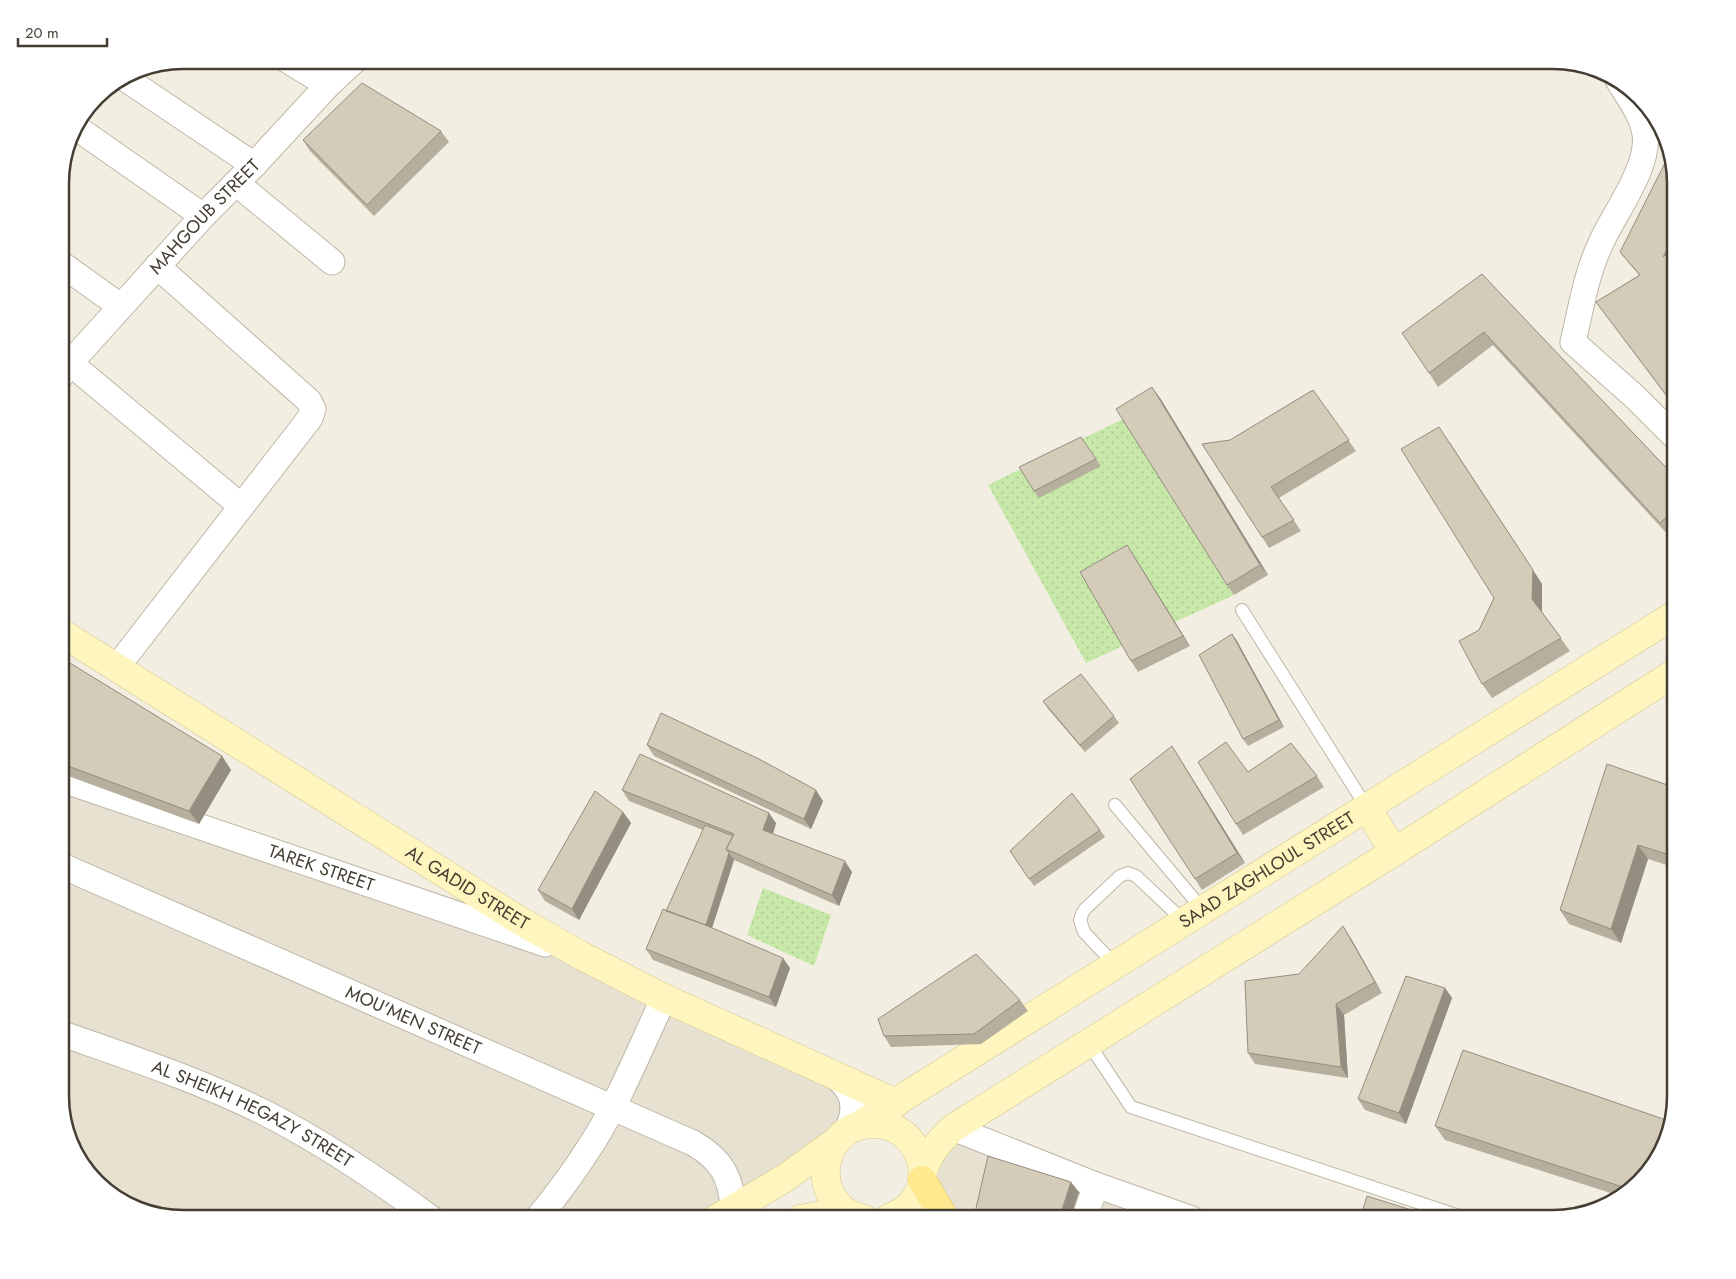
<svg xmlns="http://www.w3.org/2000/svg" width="1736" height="1279" viewBox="0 0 1736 1279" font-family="Jost,sans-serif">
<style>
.residential{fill:#e6e1d0}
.green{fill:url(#green-dots)}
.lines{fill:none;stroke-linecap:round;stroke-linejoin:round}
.service-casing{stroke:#beb7a5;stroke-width:14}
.minor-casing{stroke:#beb7a5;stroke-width:27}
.secondary-casing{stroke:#d4c790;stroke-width:29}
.primary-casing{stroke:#e7c85b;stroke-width:29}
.service{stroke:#fff;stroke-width:12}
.minor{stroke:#fff;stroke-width:25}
.secondary{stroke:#fff5bf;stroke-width:28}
.primary{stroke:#ffe88e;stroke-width:28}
.wall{fill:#b6af9e}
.shaded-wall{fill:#948e81}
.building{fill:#d4cbb8;stroke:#948e81}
.labels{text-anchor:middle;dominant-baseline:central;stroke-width:4;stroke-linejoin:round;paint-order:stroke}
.street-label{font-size:18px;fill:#443e33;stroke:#fff}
.rim{fill:none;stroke:#443e33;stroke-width:2.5}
</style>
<defs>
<pattern id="green-dots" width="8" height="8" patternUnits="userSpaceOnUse" patternTransform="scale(1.25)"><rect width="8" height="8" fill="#c7e8a9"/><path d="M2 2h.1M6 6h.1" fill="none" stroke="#acc892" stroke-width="1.8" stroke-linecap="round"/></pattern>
</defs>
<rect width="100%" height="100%" fill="#f2efe2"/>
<path class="residential" d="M60 778 582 957 842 1085 843 1131 714 1219H183L143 1212 108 1194 76 1157 60 1104Z
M944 1138 1196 1219H947L925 1171Z"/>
<path class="green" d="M1123 419 1234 595 1086 663 988 485Z
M763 888 831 915 814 966 747 935Z"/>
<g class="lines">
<defs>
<path id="service" d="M1242 610 1367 808
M1115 805 1203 910
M1115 965 1084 932 1080 920 1082 914 1085 909 1120 876 1128 873 1136 876 1185 922
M1089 1044 1131 1107 1468 1219"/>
<g id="minor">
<path d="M287 60 328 85"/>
<path d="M123 77 254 165"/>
<path d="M1618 80C1628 97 1642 114 1645 134 1650 167 1614 213 1601 243 1586 274 1581 309 1573 342L1635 397 1676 438"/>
<path d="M74 126 203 216"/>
<path d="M236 183 332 262"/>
<path d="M60 263 120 306"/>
<path d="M70 363 241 506"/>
<path id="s1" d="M60 377 70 363 203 216 254 165 328 85 355 60"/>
<path d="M117 667 310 418 313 409 309 401 157 266"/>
<path id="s2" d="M60 779 545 944"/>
<path id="s3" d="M60 865 693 1143C721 1159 731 1176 733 1208"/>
<path id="s4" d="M60 1033C131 1058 202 1081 269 1115 326 1144 380 1181 432 1219"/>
<path d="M830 1073C854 1088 859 1107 846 1132"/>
<path d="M953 1128 1096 1185 1192 1219"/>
<path d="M537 1219C557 1195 576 1169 593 1142 621 1097 641 1046 664 998"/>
<path d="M1084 1219 1096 1185"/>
</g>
<g id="secondary">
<path id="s5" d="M60 632 517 919 582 956 664 998 896 1103"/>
<path d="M1367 808 1394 852"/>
<path id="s6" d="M859 1125 1676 614"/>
<path d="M923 1171C929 1153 939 1141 953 1128L1394 852 1676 672"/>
<path d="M716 1219 785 1178 835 1142"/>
<path d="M800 1219 844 1211"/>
<path d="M864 1219C808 1208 816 1125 872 1124 914 1122 939 1174 910 1205 904 1212 895 1215 887 1219"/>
</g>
<path id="primary" d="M922 1180 945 1219"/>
</defs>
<use href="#service" class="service-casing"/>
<use href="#minor" class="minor-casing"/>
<use href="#secondary" class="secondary-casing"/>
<use href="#primary" class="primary-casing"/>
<use href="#service" class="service"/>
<use href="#minor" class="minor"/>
<use href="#secondary" class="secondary"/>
<use href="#primary" class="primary"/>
</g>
<path class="wall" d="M441 131 449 142 374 216 310 151 303 140Z
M1676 183V332L1673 334 1676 339V409L1596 302 1639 275 1628 262 1620 252Z
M1482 274 1676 478V531L1670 537 1493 345 1438 387 1429 373Z
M1313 390 1356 451 1279 498 1301 531 1269 548 1262 537 1230 440Z
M1160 398 1268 575 1234 595 1227 585Z
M1081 437 1101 466 1039 498 1034 491Z
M1449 441 1542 584V612L1570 651 1492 698 1482 684 1479 630 1494 598Z
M1127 545 1134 556 1190 646 1138 672 1131 661Z
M1232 634 1237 641 1284 727 1248 746 1243 739Z
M60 657 222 756 231 770 199 824 60 773Z
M1043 701 1114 716 1119 723 1085 752 1048 709Z
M647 745 823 801 811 829 654 756Z
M1172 746 1179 757 1245 863 1202 890 1195 879Z
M1248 772 1317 776 1324 787 1243 835 1236 824Z
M1676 788V868L1648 859 1621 943 1569 924 1560 910Z
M622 790 776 823 773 834 852 872 839 906 734 860 712 928 790 968 776 1007 653 960 646 949 666 911 703 830 629 801Z
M623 812 631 823 579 920 545 901 538 890Z
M1100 830 1105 837 1034 886 1010 851Z
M1350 937 1382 993 1344 1015 1348 1078 1255 1064 1248 1053 1299 974Z
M1445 988 1452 998 1406 1124 1365 1110 1358 1099Z
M1020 1000 1028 1011 981 1044 891 1047 884 1036Z
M1435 1126 1651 1171 1620 1196 1445 1140Z"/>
<path class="shaded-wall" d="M1676 233V257H1663Z
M1666 323 1676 339V342Z
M1152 387 1160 398 1268 575 1260 565Z
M1439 427 1542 584V612L1532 599Z
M1127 545 1134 556 1190 646 1183 636Z
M1232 634 1237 641 1284 727 1279 720Z
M1172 746 1179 757 1245 863 1237 853Z
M222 756 231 770 199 824 189 811Z
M816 790 823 801 811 829 804 819Z
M623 812 631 823 579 920 572 909Z
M769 813 776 823 771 841 763 830Z
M1638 845 1648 859 1621 943 1611 929Z
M729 853 734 860 710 934 705 927Z
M845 861 852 872 839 906 832 895Z
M1343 926 1350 937 1382 993 1375 982Z
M783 958 790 968 776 1007 769 997Z
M1445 988 1452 998 1406 1124 1399 1113Z
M1336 1004 1344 1015 1348 1078 1341 1067Z
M1071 1182 1079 1192 1070 1219H1059Z"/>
<path class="building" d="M362 83 441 131 367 205 303 140Z
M1666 161 1671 163 1676 183V233L1663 257 1676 247V317L1666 323 1676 342V408L1596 302 1640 275 1620 252Z
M1482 274 1676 478V508L1660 523 1484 332 1429 373 1402 333Z
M1152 387 1260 565 1227 585 1116 409Z
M1313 390 1349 440 1271 487 1294 520 1262 537 1202 444 1230 440Z
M1439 427 1533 570 1532 599 1561 638 1482 684 1459 641 1479 630 1494 598 1401 449Z
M1081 437 1096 459 1034 491 1019 467Z
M1127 545 1183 636 1131 661 1080 572Z
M1232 634 1279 720 1243 739 1199 655Z
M60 657 222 756 189 811 60 763Z
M1081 674 1114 716 1080 745 1043 701Z
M661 713 759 759 816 790 804 819 647 745Z
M1226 742 1248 772 1291 743 1317 776 1236 824 1198 762Z
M1172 746 1237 853 1195 879 1130 779Z
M640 754 769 813 763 830 845 861 832 895 726 849 734 834 622 790Z
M1607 764 1676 788V857L1638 845 1611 929 1560 910Z
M595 791 623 812 572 909 538 890Z
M1072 793 1100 830 1029 879 1010 851Z
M705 825 733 836 726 849 729 853 706 925 666 911Z
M663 909 703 924 783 958 769 997 646 949Z
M1343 926 1375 982 1336 1004 1341 1067 1248 1053 1245 981 1299 974Z
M976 954 1020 1000 974 1034 884 1036 878 1019Z
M1406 976 1445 988 1399 1113 1358 1099Z
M1463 1050 1672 1122 1670 1135 1651 1171 1629 1189 1435 1126Z
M988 1156 1071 1182 1059 1219H975L974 1217Z
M1367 1196 1440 1219H1360Z"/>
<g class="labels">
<g class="street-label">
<text stroke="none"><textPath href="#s1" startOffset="216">MAHGOUB STREET</textPath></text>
<text stroke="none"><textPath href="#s2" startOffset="276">TAREK STREET</textPath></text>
<text stroke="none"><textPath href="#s6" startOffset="481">SAAD ZAGHLOUL STREET</textPath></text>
<text stroke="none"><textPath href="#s5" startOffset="481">AL GADID STREET</textPath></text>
<text stroke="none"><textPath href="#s3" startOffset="386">MOU'MEN STREET</textPath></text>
<text stroke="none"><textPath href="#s4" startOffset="209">AL SHEIKH HEGAZY STREET</textPath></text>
</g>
</g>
<path d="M0 0H1736V1279H0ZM183 69H1553A114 114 0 0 1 1667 183V1096A114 114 0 0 1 1553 1210H183A114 114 0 0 1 69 1096V183A114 114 0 0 1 183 69Z" fill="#fff" fill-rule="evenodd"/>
<path class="rim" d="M183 69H1553A114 114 0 0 1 1667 183V1096A114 114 0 0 1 1553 1210H183A114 114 0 0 1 69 1096V183A114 114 0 0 1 183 69Z"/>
<path d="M18 38v8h89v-8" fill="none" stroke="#443e33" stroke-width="2.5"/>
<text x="25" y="38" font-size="15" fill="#443e33" stroke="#ffffff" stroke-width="4" paint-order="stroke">20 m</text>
</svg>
